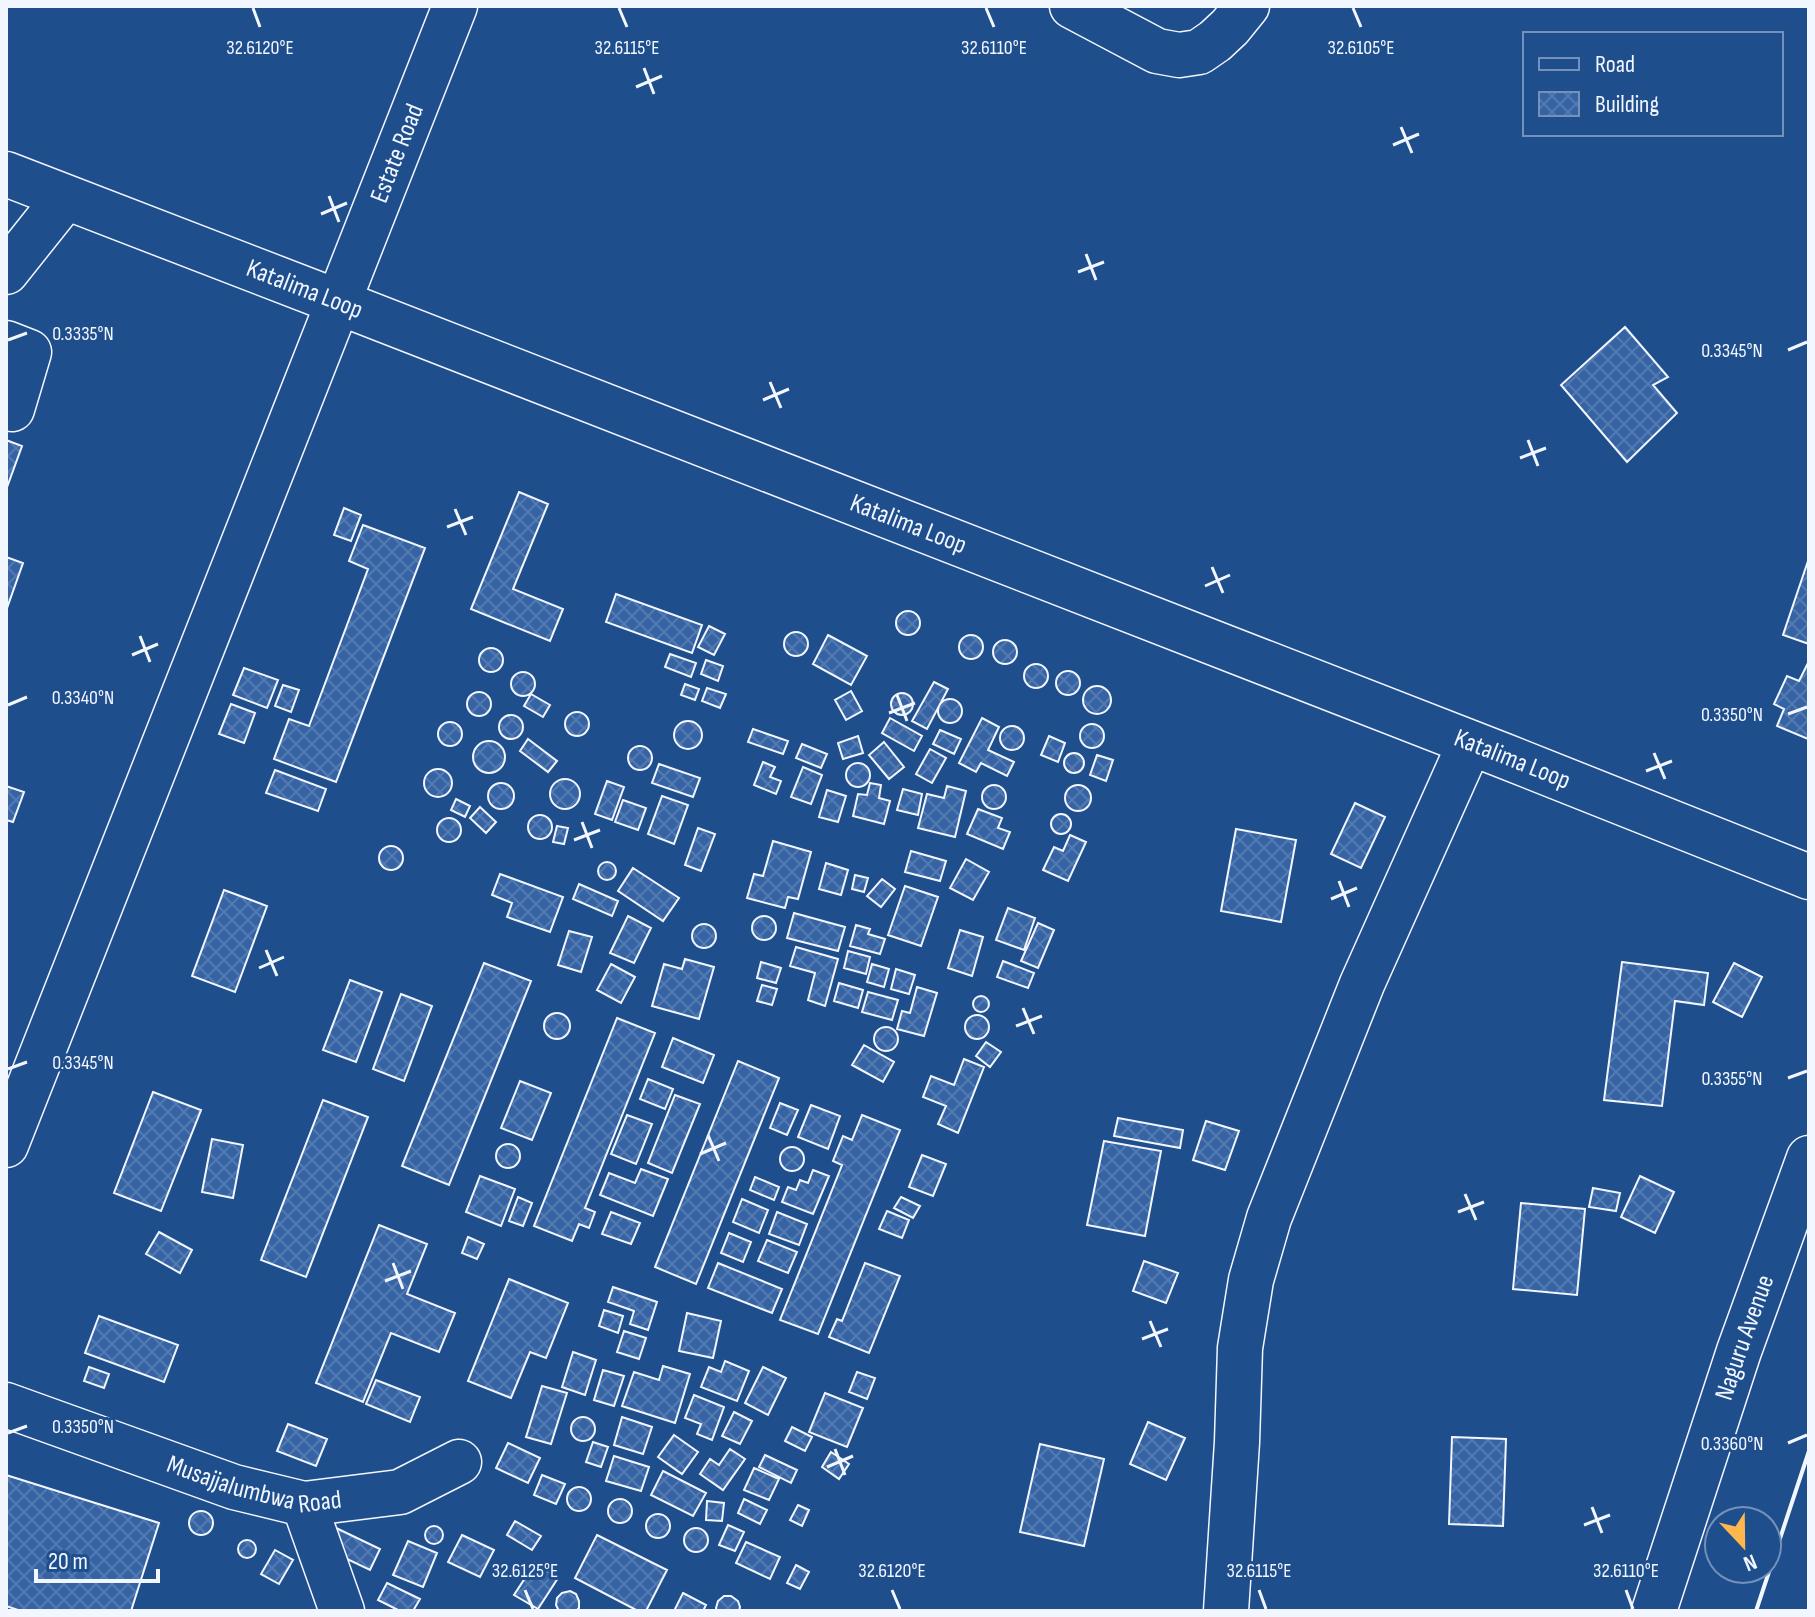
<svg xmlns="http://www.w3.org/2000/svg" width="1815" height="1617" viewBox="0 0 1815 1617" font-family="'Sofia Sans Condensed',sans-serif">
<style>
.building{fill:url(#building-cross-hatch);stroke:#f2f6ff;stroke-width:2}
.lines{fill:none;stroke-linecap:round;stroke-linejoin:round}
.minor-casing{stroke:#f2f6ff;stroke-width:47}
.minor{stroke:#1f4e8c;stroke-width:44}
.wall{stroke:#f2f6ff;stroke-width:4}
.ticks{fill:none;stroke:#f2f6ff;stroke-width:3}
.labels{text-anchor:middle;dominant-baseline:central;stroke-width:6;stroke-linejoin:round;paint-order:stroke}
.street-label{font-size:26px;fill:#f2f6ff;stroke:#1f4e8c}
.ticks-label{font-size:20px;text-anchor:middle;fill:#f2f6ff;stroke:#1f4e8c;stroke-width:6;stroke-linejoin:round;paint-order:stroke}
</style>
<defs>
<pattern id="building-cross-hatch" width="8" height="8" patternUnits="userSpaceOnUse" patternTransform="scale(2)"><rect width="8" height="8" fill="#3563a3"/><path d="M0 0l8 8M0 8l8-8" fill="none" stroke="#537ab1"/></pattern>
</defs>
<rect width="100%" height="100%" fill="#1f4e8c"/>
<path class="building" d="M1625 327 1668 377 1653 385 1677 413 1627 462 1561 385Z
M6 440 22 446 6 490Z
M519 492 548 504 513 589 563 609 550 641 471 609Z
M344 508 361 515 351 541 334 535Z
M363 525 425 548 336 782 274 759 289 719 309 726 368 569 349 561Z
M6 557 23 563 6 611Z
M1809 558V644L1783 635Z
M616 594 702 625 692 653 606 622Z
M896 623a12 12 0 1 1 24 0a12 12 0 1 1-24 0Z
M709 626 725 634 714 655 698 647Z
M784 644a12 12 0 1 1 24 0a12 12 0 1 1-24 0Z
M828 635 867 656 851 685 813 664Z
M959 647a12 12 0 1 1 24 0a12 12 0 1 1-24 0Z
M993 652a12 12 0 1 1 24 0a12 12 0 1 1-24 0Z
M479 660a12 12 0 1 1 24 0a12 12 0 1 1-24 0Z
M670 654 696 663 691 677 665 667Z
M706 660 723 666 718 681 701 674Z
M1809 661V737L1808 739 1777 726 1784 709 1774 704 1787 676 1799 681Z
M1024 676a12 12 0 1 1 24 0a12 12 0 1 1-24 0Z
M244 668 278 680 267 708 233 695Z
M1056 683a12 12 0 1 1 24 0a12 12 0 1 1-24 0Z
M511 684a12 12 0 1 1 24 0a12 12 0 1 1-24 0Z
M934 682 948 689 927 729 912 721Z
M685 684 699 689 695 700 681 695Z
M283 685 299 690 291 712 275 706Z
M1083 700a14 14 0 1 1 28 0a14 14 0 1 1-28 0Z
M707 688 726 694 720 708 702 701Z
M851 691 862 711 846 720 835 700Z
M467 704a12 12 0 1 1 24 0a12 12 0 1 1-24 0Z
M891 704a11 11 0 1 1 22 0a11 11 0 1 1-22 0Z
M531 694 550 705 543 717 524 706Z
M938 711a12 12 0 1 1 24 0a12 12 0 1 1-24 0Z
M231 704 255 713 244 743 219 734Z
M565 724a12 12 0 1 1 24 0a12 12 0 1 1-24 0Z
M499 727a12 12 0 1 1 24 0a12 12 0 1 1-24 0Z
M890 718 922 736 914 751 882 733Z
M982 718 999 727 988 750 1014 762 1007 776 981 763 976 772 959 763Z
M674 735a14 14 0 1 1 28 0a14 14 0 1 1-28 0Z
M438 734a12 12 0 1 1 24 0a12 12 0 1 1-24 0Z
M1080 736a12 12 0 1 1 24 0a12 12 0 1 1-24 0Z
M1000 738a12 12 0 1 1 24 0a12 12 0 1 1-24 0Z
M753 729 788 741 783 754 748 742Z
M940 730 961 739 954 754 933 744Z
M858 736 863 753 843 759 838 743Z
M1049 736 1065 743 1058 762 1041 755Z
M528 739 557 761 548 772 520 751Z
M473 757a16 16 0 1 1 32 0a16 16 0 1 1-32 0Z
M884 742 904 767 889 779 869 755Z
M802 744 827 754 821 768 796 758Z
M628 758a12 12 0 1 1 24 0a12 12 0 1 1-24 0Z
M930 749 946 758 932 783 916 774Z
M1064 763a10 10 0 1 1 20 0a10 10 0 1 1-20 0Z
M1097 755 1113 760 1106 781 1090 775Z
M763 762 775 767 770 777 781 781 776 794 754 785Z
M846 775a12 12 0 1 1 24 0a12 12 0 1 1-24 0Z
M659 764 700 778 693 797 652 783Z
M803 767 822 775 811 804 791 797Z
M424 783a14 14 0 1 1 28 0a14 14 0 1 1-28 0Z
M275 770 326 789 318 811 266 793Z
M550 794a15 15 0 1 1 30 0a15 15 0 1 1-30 0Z
M607 781 624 787 612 820 595 814Z
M488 796a13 13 0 1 1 26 0a13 13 0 1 1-26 0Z
M870 783 881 785 879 798 890 801 884 824 853 816 858 794 867 795Z
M1065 798a13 13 0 1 1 26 0a13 13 0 1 1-26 0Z
M982 797a12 12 0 1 1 24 0a12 12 0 1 1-24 0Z
M6 786 24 792 13 822 6 820Z
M947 786 966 791 955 837 918 828 927 794 944 798Z
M903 789 922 794 918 815 897 810Z
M827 790 846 796 838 822 819 817Z
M662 796 688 805 674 844 648 834Z
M456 799 470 806 465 817 451 810Z
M623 800 646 808 638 830 615 822Z
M1355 803 1385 817 1361 868 1331 854Z
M480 807 496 822 486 833 470 818Z
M978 809 1002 818 998 828 1010 832 1003 849 967 834Z
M1051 824a10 10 0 1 1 20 0a10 10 0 1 1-20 0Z
M528 827a12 12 0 1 1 24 0a12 12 0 1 1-24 0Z
M437 830a12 12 0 1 1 24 0a12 12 0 1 1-24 0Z
M557 826 568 828 564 844 553 842Z
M698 828 715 834 701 871 685 865Z
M1236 829 1296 840 1281 922 1221 911Z
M1070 835 1086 842 1068 881 1043 870 1054 847 1063 851Z
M773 841 811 852 798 899 788 897 785 908 747 898 754 874 763 876Z
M379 858a12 12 0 1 1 24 0a12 12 0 1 1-24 0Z
M911 851 946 861 940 881 905 872Z
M966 859 989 872 973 900 950 888Z
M598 871a9 9 0 1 1 18 0a9 9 0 1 1-18 0Z
M826 863 848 870 841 895 819 889Z
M633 868 679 898 663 921 618 891Z
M500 874 563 897 550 932 507 917 512 903 492 895Z
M855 875 868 878 864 892 852 889Z
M882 879 895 889 881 907 867 896Z
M579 884 618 901 612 916 573 899Z
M905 886 938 897 921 946 888 935Z
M224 890 267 906 235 992 192 976Z
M1008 908 1035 918 1024 950 996 940Z
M794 913 845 927 838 951 787 938Z
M628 916 651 928 634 963 610 953Z
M752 928a12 12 0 1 1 24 0a12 12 0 1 1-24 0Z
M1038 923 1054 930 1038 968 1021 961Z
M692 936a12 12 0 1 1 24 0a12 12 0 1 1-24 0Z
M856 925 870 929 868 934 885 939 880 954 850 946Z
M960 930 983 937 972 976 948 968Z
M569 931 592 937 581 972 558 965Z
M796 947 838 959 825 1006 808 1000 815 973 790 966Z
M848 951 870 957 866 974 844 968Z
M685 959 714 967 699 1019 652 1006 664 964 682 969Z
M1003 961 1034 973 1028 988 997 977Z
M761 962 781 968 776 983 757 978Z
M1622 962 1708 973 1704 1005 1675 1001 1662 1106 1604 1100Z
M484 963 531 981 449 1185 402 1166Z
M1734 963 1762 977 1742 1017 1713 1002Z
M611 964 635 977 621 1003 597 990Z
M872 964 889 969 884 987 867 982Z
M896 969 915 975 909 994 891 989Z
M350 980 382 992 356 1062 323 1050Z
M839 983 863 990 858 1008 834 1001Z
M762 985 777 989 772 1005 757 1001Z
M917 987 937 993 924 1036 897 1029 902 1011 910 1013Z
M868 992 898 1000 892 1020 862 1012Z
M401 994 432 1006 404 1081 373 1069Z
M973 1004a8 8 0 1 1 16 0a8 8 0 1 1-16 0Z
M544 1026a13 13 0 1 1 26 0a13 13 0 1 1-26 0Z
M965 1027a12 12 0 1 1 24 0a12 12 0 1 1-24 0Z
M617 1018 655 1033 585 1208 595 1212 589 1228 579 1224 572 1241 534 1226Z
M874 1039a12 12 0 1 1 24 0a12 12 0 1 1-24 0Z
M673 1038 714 1055 703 1083 662 1067Z
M986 1042 1001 1052 990 1067 976 1056Z
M864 1045 894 1062 883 1082 852 1065Z
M964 1059 984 1067 958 1133 938 1124 946 1106 923 1097 931 1076 954 1085Z
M738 1061 779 1078 696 1284 655 1267Z
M648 1079 673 1089 665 1109 640 1099Z
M520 1081 551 1093 532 1140 501 1128Z
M153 1092 201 1110 161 1211 114 1193Z
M675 1095 700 1104 672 1173 648 1163Z
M323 1100 368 1117 306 1277 261 1260Z
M780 1103 798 1110 787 1135 770 1128Z
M811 1105 840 1116 828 1149 798 1137Z
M627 1115 652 1124 636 1164 611 1154Z
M862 1115 900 1130 818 1334 780 1320 842 1165 833 1161 843 1136 852 1140Z
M1118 1118 1183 1130 1180 1148 1114 1136Z
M1206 1121 1239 1131 1225 1170 1193 1160Z
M212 1139 243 1145 233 1198 202 1192Z
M1104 1141 1161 1151 1145 1236 1087 1225Z
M496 1156a12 12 0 1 1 24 0a12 12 0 1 1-24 0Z
M780 1159a12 12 0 1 1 24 0a12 12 0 1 1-24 0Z
M922 1155 946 1164 933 1196 909 1187Z
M641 1169 668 1179 653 1216 600 1195 609 1173 635 1183Z
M813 1170 829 1176 813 1214 782 1202 788 1187 796 1190 800 1180 808 1183Z
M480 1176 515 1189 501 1226 466 1212Z
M1640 1176 1674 1192 1655 1233 1621 1217Z
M755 1177 779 1187 774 1200 750 1190Z
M1593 1188 1620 1193 1616 1211 1589 1207Z
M518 1197 532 1203 523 1226 509 1221Z
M901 1197 920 1206 913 1218 894 1208Z
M742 1199 768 1210 759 1233 733 1222Z
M1521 1203 1585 1209 1577 1295 1513 1289Z
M887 1211 909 1220 902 1238 879 1229Z
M611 1212 640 1223 631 1244 602 1234Z
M777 1212 807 1224 799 1245 769 1234Z
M379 1225 427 1244 407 1294 455 1313 439 1352 391 1333 363 1402 316 1383Z
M159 1232 192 1250 180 1273 146 1254Z
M729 1233 751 1242 743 1262 721 1253Z
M468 1237 484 1244 477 1259 462 1253Z
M767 1240 797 1252 788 1273 758 1261Z
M1144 1261 1178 1273 1166 1303 1133 1291Z
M718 1263 782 1289 772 1313 708 1288Z
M865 1263 900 1276 869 1353 829 1337 837 1319 842 1321Z
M509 1279 568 1303 546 1358 530 1352 511 1398 468 1381Z
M613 1287 657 1302 648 1330 630 1324 634 1311 608 1302Z
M604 1310 623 1316 618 1333 599 1326Z
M687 1313 721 1321 713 1358 679 1351Z
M99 1316 178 1345 164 1382 85 1353Z
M624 1331 646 1338 639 1359 617 1352Z
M573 1352 596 1360 585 1395 562 1387Z
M725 1361 749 1371 737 1401 701 1387 709 1367 721 1372Z
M663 1366 690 1374 675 1423 622 1406 634 1372 659 1380Z
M89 1367 109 1374 104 1388 84 1381Z
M763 1367 786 1378 768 1415 745 1403Z
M603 1370 624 1376 614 1406 594 1400Z
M857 1372 875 1378 867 1399 849 1392Z
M376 1380 420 1397 410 1422 366 1404Z
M542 1386 567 1393 551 1444 526 1437Z
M825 1393 863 1408 847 1447 809 1432Z
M694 1395 724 1407 712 1440 697 1434 701 1424 685 1418Z
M734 1412 752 1421 740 1444 722 1436Z
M622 1417 652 1427 643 1454 614 1445Z
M571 1429a12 12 0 1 1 24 0a12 12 0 1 1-24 0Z
M1148 1422 1185 1438 1166 1480 1130 1464Z
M288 1424 327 1439 316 1466 277 1451Z
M792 1427 812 1437 805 1451 785 1441Z
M674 1435 698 1452 682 1474 658 1457Z
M1452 1437 1506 1439 1503 1526 1449 1524Z
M593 1442 608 1447 601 1467 586 1462Z
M508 1443 540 1458 528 1483 496 1468Z
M1040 1444 1104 1459 1084 1546 1020 1532Z
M730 1449 745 1459 723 1490 700 1474 710 1459 719 1465Z
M831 1452 849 1464 839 1479 822 1467Z
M765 1455 797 1470 791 1483 759 1467Z
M614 1456 649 1467 641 1491 606 1481Z
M754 1468 779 1479 769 1500 744 1490Z
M663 1471 706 1493 693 1516 651 1495Z
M6 1475 159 1523 131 1611H21L6 1606Z
M542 1475 565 1484 556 1504 534 1495Z
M567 1499a12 12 0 1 1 24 0a12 12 0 1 1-24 0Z
M744 1499 767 1510 760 1524 738 1513Z
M608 1511a12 12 0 1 1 24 0a12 12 0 1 1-24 0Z
M707 1501 724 1503 722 1521 706 1520Z
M798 1505 809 1510 802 1526 790 1520Z
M189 1523a12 12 0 1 1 24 0a12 12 0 1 1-24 0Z
M646 1526a12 12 0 1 1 24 0a12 12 0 1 1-24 0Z
M515 1521 541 1536 532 1550 507 1535Z
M728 1525 744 1532 735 1551 719 1545Z
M425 1535a9 9 0 1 1 18 0a9 9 0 1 1-18 0Z
M334 1527 380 1549 370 1570 324 1548Z
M684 1540a12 12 0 1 1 24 0a12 12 0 1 1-24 0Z
M462 1535 494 1550 480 1577 448 1562Z
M597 1535 667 1570 646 1611H638L575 1578Z
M238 1549a9 9 0 1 1 18 0a9 9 0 1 1-18 0Z
M408 1541 437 1553 423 1587 393 1575Z
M746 1542 780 1557 770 1579 736 1563Z
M275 1550 293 1560 279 1584 261 1574Z
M535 1563 558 1578 538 1609 514 1595Z
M796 1565 809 1572 800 1589 787 1583Z
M387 1583 420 1599 413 1611H400L378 1600Z
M570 1591 576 1594 579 1601V1608L576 1611H559L556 1605 557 1598 562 1593Z
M683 1593 706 1605 703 1611H674Z
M724 1596H731L738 1601 740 1607 739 1611H717L716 1608 718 1601Z"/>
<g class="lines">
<defs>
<g id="minor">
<path d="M1072 6 1157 51 1179 55 1199 52 1215 41 1230 27 1247 6"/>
<path id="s1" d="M6 174 338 302 1502 755 1809 877"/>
<path d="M6 272 65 198"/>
<path d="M6 343 29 352 12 409"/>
<path id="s2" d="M6 1145 455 6"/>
<path id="s3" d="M6 1405 234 1487 304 1504 400 1492 459 1462"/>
<path d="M304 1504 342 1611"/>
<path d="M1226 1611 1237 1442 1240 1348 1251 1280 1269 1218 1362 984 1470 743"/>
<path id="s4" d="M1654 1611 1739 1351 1809 1158"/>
</g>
</defs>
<use href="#minor" class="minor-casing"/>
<use href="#minor" class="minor"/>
<path class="wall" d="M1756 1611 1809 1451"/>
</g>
<path class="ticks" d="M253 8 260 27M619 8 627 27M986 8 994 27M1353 8 1361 27M644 68 654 94M636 87 662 76M1401 127 1412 153M1393 145 1419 134M329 196 339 222M321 214 347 203M1086 254 1096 280M1078 272 1104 262M8 340 27 333M1788 350 1807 342M770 382 781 408M763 400 789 389M1528 440 1538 466M1520 458 1546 448M455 509 466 535M447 527 473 517M1212 567 1223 593M1205 586 1230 575M140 636 150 662M132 655 158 644M897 695 907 721M8 705 27 697M889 713 915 703M1788 714 1807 707M1654 753 1665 779M1646 771 1672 761M582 822 592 848M574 840 600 830M1339 881 1349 907M1331 899 1357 888M266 950 277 976M259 968 284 957M1023 1008 1034 1034M1016 1026 1042 1016M8 1069 27 1062M1788 1078 1807 1071M708 1135 719 1161M700 1154 726 1143M1465 1194 1476 1220M1458 1212 1484 1202M393 1263 403 1289M385 1281 411 1271M1150 1321 1161 1347M1142 1339 1168 1329M8 1433 27 1426M1788 1443 1807 1435M835 1449 845 1475M827 1467 853 1456M1592 1507 1602 1533M1584 1525 1610 1515M525 1590 533 1609M892 1590 900 1609M1259 1590 1266 1609M1626 1590 1633 1609"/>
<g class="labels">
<g class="street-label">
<text stroke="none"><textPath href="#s2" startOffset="1066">Estate Road</textPath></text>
<text stroke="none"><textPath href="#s1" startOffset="320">Katalima Loop</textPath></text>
<text stroke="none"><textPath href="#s1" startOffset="968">Katalima Loop</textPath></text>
<text stroke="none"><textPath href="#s1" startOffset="1616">Katalima Loop</textPath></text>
<text stroke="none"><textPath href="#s4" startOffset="288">Naguru Avenue</textPath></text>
<text stroke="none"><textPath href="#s3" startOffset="262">Musajjalumbwa Road</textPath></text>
</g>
</g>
<g class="ticks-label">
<text x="260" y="54">32.6120°E</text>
<text x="627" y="54">32.6115°E</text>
<text x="994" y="54">32.6110°E</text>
<text x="1361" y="54">32.6105°E</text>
<text x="83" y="340">0.3335°N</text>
<text x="1732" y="357">0.3345°N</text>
<text x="83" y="704">0.3340°N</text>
<text x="1732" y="721">0.3350°N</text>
<text x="83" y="1069">0.3345°N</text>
<text x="1732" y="1085">0.3355°N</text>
<text x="83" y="1433">0.3350°N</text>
<text x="1732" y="1450">0.3360°N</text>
<text x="525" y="1577">32.6125°E</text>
<text x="892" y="1577">32.6120°E</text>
<text x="1259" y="1577">32.6115°E</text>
<text x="1626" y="1577">32.6110°E</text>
</g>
<rect width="1815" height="1617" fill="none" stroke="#f2f6ff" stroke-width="16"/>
<rect x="1523" y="32" width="260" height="104" fill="#1f4e8c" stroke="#7391ba" stroke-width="2"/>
<rect x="1539" y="58" width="40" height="12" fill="#1f4e8c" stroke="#7391ba" stroke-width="2"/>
<text x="1595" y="72" font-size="24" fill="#f2f6ff">Road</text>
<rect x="1539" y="92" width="40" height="24" fill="url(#building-cross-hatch)" stroke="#7391ba" stroke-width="2"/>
<text x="1595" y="112" font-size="24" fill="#f2f6ff">Building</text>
<g transform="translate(1743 1545) rotate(158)"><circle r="38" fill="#1f4e8c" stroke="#7391ba" stroke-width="2"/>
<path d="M0-6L14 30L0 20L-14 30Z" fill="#ffb74d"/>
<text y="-12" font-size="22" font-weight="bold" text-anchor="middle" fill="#f2f6ff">N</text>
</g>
<path d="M36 1569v12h122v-12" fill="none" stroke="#f2f6ff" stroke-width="4"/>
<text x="48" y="1569" font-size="24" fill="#f2f6ff" stroke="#1f4e8c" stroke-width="6" paint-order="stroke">20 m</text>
</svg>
